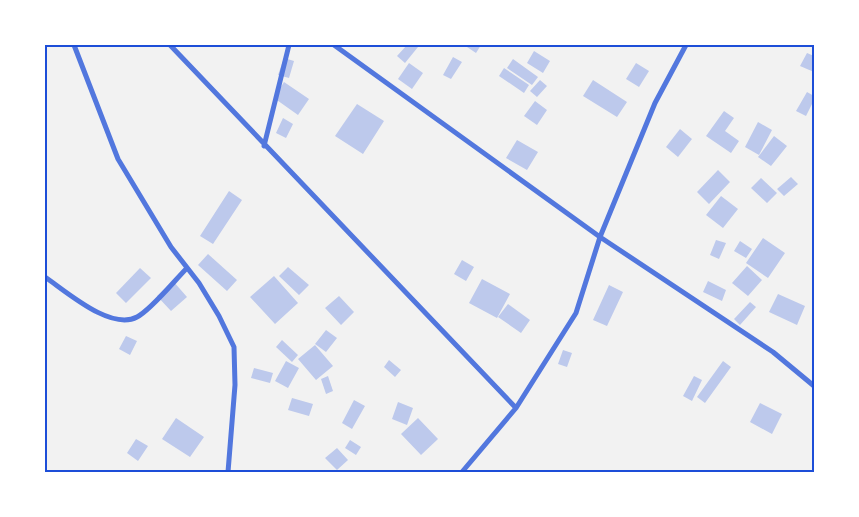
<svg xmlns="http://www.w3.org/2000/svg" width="859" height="517" viewBox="0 0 859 517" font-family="'Open Sans',sans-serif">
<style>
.building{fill:#bdc9ec}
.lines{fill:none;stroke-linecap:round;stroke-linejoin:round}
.minor{stroke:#5277de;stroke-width:5}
.neatline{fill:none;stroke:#1d4ed8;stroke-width:2}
</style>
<rect width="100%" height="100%" fill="#f2f2f2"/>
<path class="building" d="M407 45H415L418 47 405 63 397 56Z
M464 45H481L476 53Z
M534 51 550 61 543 73 527 63Z
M807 53 814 56V72L800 66Z
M453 57 462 62 451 79 443 75Z
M284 58 294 61 289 78 278 75Z
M513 59 538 77 532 85 507 68Z
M409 63 423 73 412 89 398 79Z
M636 63 649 71 639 87 626 79Z
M504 68 529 85 524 93 499 76Z
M540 80 547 86 537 97 530 91Z
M593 80 627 102 617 117 583 96Z
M284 82 309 99 298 115 274 98Z
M807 92 814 96V100L806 116 796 111Z
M535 101 547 110 537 125 524 116Z
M357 104 384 121 363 154 335 136Z
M724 111 734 118 725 131 739 141 731 153 706 136Z
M283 118 293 124 286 138 276 133Z
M758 122 772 130 759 155 745 147Z
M680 129 692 139 678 157 666 147Z
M774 136 787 146 771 166 758 157Z
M517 140 538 152 527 170 506 158Z
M718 170 730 182 709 204 697 192Z
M791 177 798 184 784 196 777 189Z
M761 178 777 193 767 203 751 188Z
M229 191 242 200 213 244 200 236Z
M721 196 738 209 723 228 706 215Z
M763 238 785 253 768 278 746 263Z
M716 240 726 243 719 259 710 255Z
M740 241 752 249 746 258 734 251Z
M208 254 237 280 227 291 198 265Z
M462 260 474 267 466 281 454 274Z
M747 266 762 280 748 296 732 283Z
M288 267 309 285 299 295 279 276Z
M140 268 151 278 126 303 116 293Z
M274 276 298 303 275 324 250 297Z
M482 279 510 294 497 318 469 303Z
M173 281 187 297 171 311 157 296Z
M708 281 726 290 722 301 703 292Z
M609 285 623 292 607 326 593 320Z
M778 294 805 306 797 325 769 312Z
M339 296 354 312 341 325 325 308Z
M750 302 756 307 740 325 734 319Z
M508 304 530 320 521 333 498 317Z
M326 330 337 338 326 352 315 344Z
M126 336 137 341 130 355 119 349Z
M282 340 298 355 292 362 276 347Z
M315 345 333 366 316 380 298 359Z
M563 350 572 353 567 367 558 364Z
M389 360 401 370 395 377 384 367Z
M286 361 299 368 288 388 275 381Z
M723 361 731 367 705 403 697 397Z
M254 368 273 373 270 383 251 378Z
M328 376 333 391 326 394 321 379Z
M694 376 702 380 692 401 683 396Z
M292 398 313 404 309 416 288 410Z
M354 400 365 406 352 429 342 423Z
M398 402 413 408 407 425 392 419Z
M760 403 782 414 772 434 750 422Z
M176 418 204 437 190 457 162 439Z
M418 418 438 439 421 455 401 434Z
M136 439 148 446 138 461 127 453Z
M350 440 361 447 356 455 345 448Z
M337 448 348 460 337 470 325 458Z"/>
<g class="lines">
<path class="minor" d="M74 45 118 159 171 247 199 283 219 316 234 347 235 385 228 472
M170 45 516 408
M334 45 600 237 773 352 814 386
M264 146 289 45
M45 277C67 292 111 331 137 317 151 310 175 280 187 268
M462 472 516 408 576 313 600 237 655 103 686 45"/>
</g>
<rect width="859" height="517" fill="none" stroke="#ffffff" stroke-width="92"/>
<rect x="46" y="46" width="767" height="425" class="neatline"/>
</svg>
